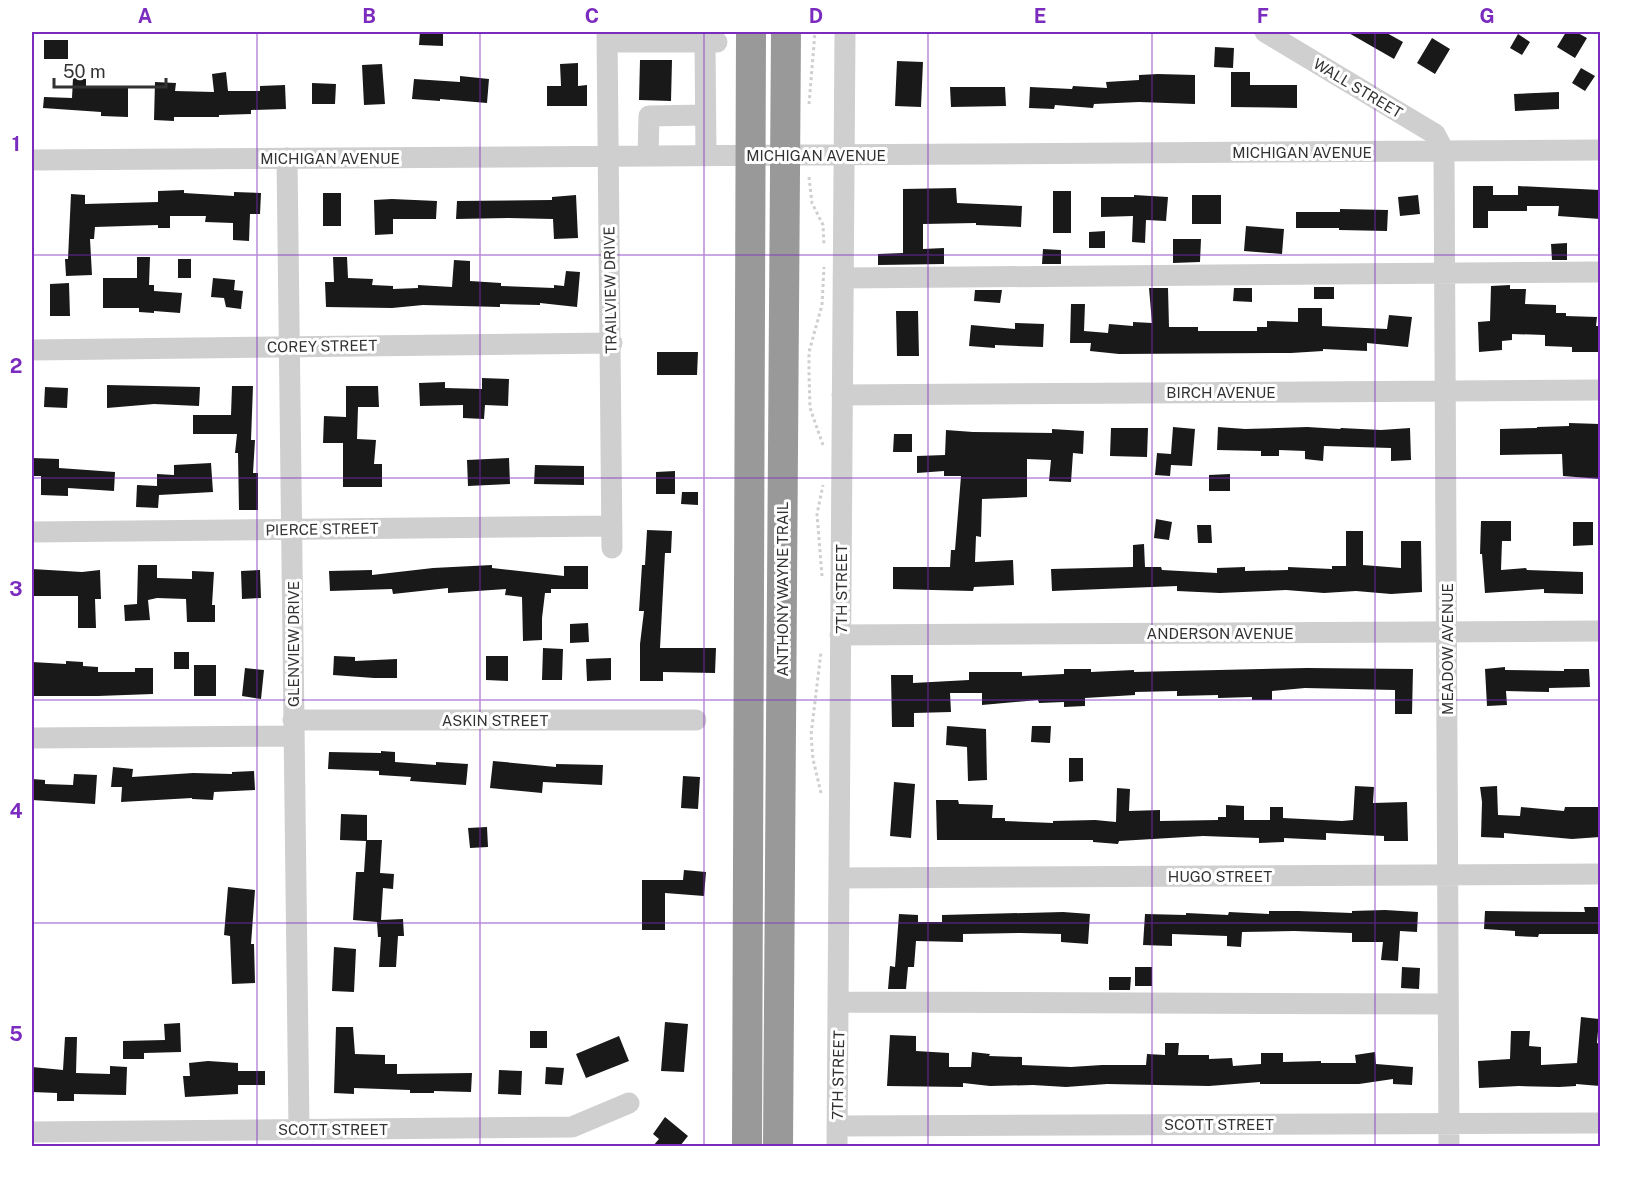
<svg xmlns="http://www.w3.org/2000/svg" width="1632" height="1178" viewBox="0 0 1632 1178" font-family="'Public Sans',sans-serif">
<style>
.building{fill:#191919}
.lines{fill:none;stroke-linecap:round;stroke-linejoin:round}
.path{stroke:#cfcfcf;stroke-width:3;stroke-dasharray:3 3;stroke-linecap:butt}
.minor{stroke:#cfcfcf;stroke-width:21}
.highway{stroke:#999;stroke-width:30}
.grid{fill:none;stroke:#7b2cbf;stroke-width:1.5;stroke-opacity:0.55}
.labels{text-anchor:middle;dominant-baseline:central;stroke-width:6;stroke-linejoin:round;paint-order:stroke}
.street-label{font-size:15px;fill:#323232;stroke:#fff}
.neatline{fill:none;stroke:#7b2cbf;stroke-width:2}
.grid-label{font-size:20px;text-anchor:middle;font-weight:bold;fill:#7b2cbf}
</style>
<rect width="100%" height="100%" fill="#fff"/>
<path class="building" d="M420 32H443V46L419 45Z
M1347 32H1385L1403 42 1394 59Z
M1566 32H1576L1587 38 1575 58 1557 47Z
M1518 34 1530 42 1522 55 1510 48Z
M1432 38 1450 49 1435 74 1417 63Z
M44 40H68V59H44Z
M1215 47 1234 48 1233 68 1214 67Z
M640 60H672L671 101 639 100Z
M897 61 923 62 921 107 895 106Z
M578 63V86L587 85V106H547V86H561L560 64Z
M382 64 385 104 364 105 362 65Z
M1581 68 1595 76 1585 91 1572 83Z
M226 72 228 91H260V86L285 85 286 109 251 110V114L219 115V117H174V121L154 120 155 82 176 83 175 91 214 92 212 74Z
M1231 72H1250V85H1297V108L1231 107Z
M1158 74 1195 75V104L1139 102 1094 104 1093 108 1055 105 1054 109 1029 108 1030 87 1072 89 1073 86 1107 88 1106 82 1139 80V75Z
M460 76 489 79 487 103 440 99V101L412 99 414 79 460 82Z
M73 78 86 79V87L128 88V117L101 116V112L43 108 44 97 72 98Z
M312 83 336 84 335 104H312Z
M950 87H1005L1006 106 951 107Z
M1559 92V109L1515 111 1514 94Z
M1473 186H1493V195H1518V186L1600 190V219L1558 216 1559 206H1527V211H1488V228H1473Z
M956 188 957 203 1022 206 1021 227 976 225V223L923 224V249L944 248V264L878 265V254L903 253V189Z
M184 190V193L234 196V192L261 193 260 214H250L249 241 233 240V223L205 222 206 216H170V228H158V225L95 227 94 239H90L92 275 66 276 65 259H68L71 194 85 195V204L158 202V191Z
M1053 191H1071V233H1053Z
M323 193H341V226H323Z
M576 195 578 238 554 239 553 219 508 218 456 219 457 201 552 200V197Z
M1134 195 1168 197 1166 221 1146 220 1145 243 1132 242 1133 216 1101 217V197H1134Z
M1192 195H1221V224H1192Z
M1418 195 1420 214 1400 216 1398 197Z
M392 199 437 201 436 219H393V234L375 235 374 200Z
M1340 209 1388 210 1387 231 1339 230V228H1296V212H1340Z
M1246 226 1284 229 1282 254 1244 251Z
M1105 231V248H1089V232Z
M1173 239H1201L1200 262 1173 263Z
M1567 243V260H1552L1551 244Z
M1043 249 1061 250V264H1042Z
M137 257H150L149 285H154V291L182 293 180 313 154 311V313L139 312V308H103V278H137Z
M333 257H347L348 278 373 279 372 285 393 286V289L418 288V285L452 287 454 260 470 261V281L501 283V286L554 288V285L564 286 566 271 580 272 577 307 540 303V305L500 304V307L423 305 392 308 326 307 325 282H334Z
M178 259H191V278H178Z
M213 278 235 280 234 290 243 291 241 309 226 307 224 298 211 297Z
M69 283 70 316H50V284Z
M1510 285V289H1526L1525 304 1556 305V313H1566V316L1597 317 1596 326H1600V352H1572V347L1545 346V335L1512 334V340L1502 341V350L1479 352 1478 322 1490 321 1491 286Z
M1314 287H1334V299H1314Z
M1149 288H1168L1169 327H1198V331H1257V327H1267V321L1298 322V308H1322V326L1387 329 1389 315 1412 317 1408 347 1367 343V351L1323 349V351L1291 353 1119 354 1090 351 1091 343H1070L1071 304H1085L1084 331 1108 333 1109 324 1133 326V322L1152 323Z
M1234 288H1252V302L1233 301Z
M975 290H1002L1000 303 974 301Z
M896 311H918L919 356H897Z
M1015 323 1044 324 1043 347 995 345V348L969 346 971 325 1015 329Z
M657 352H698L697 375H657Z
M482 378 509 379 508 406 485 405 484 419 463 418V405L420 406 419 383 445 382V388L482 389Z
M107 385 200 387 199 406 154 404 107 408Z
M232 386H253L251 440H255L253 473H258V510H239L238 453H235L237 434H193V415H231Z
M346 386H378L379 407H358L357 439 376 440 374 464H382V487H343V443H323L324 416 346 417Z
M45 387 68 388 67 408 44 407Z
M1569 423 1600 424V479L1563 476 1562 454 1500 455V429L1537 428V427L1569 426Z
M1173 427 1195 429 1192 466 1171 465 1170 476 1155 475 1157 453 1171 454Z
M1218 427 1245 429 1307 427 1340 429 1341 428 1381 430 1410 428 1411 460 1391 461V448L1324 446 1323 461 1305 459V451L1279 450V456H1261V451L1217 450Z
M1111 428H1148L1147 457 1110 456Z
M1052 429 1084 431 1083 454 1073 453 1071 482 1049 481 1051 460 1027 459V497L982 499 981 537 976 536 975 562 1013 560 1014 585 974 587 973 591 893 589V567H950L951 550H955L961 476H944V471L917 473V456L945 455 946 430 973 432 1052 433Z
M894 434H912V452H893Z
M32 458 59 459V468L115 472 114 491 68 488V496L41 495V476H32Z
M509 458 510 484 468 486 467 460Z
M211 463 213 492 159 495 158 508 136 507 137 485 157 486V474L174 475V465Z
M535 465 584 466V485L534 484Z
M675 471V494H656V472Z
M1230 474V491H1209V475Z
M682 492H698V505L681 504Z
M1156 519 1172 522 1169 540 1154 538Z
M1481 521H1511V541H1502L1501 570 1526 568 1527 570 1583 572V594L1544 593V589L1485 593 1482 554H1480Z
M1573 522H1593V545L1573 546Z
M1197 525H1211L1212 543H1198Z
M647 530 672 531 671 553H665L660 648H716L715 673 663 672V681H640V644L644 611H639L642 565H645Z
M1346 531H1363V565L1401 568V541H1421L1422 592 1391 594 1356 591 1324 593 1286 590 1220 593 1177 591V586L1052 591 1051 569 1133 567V545L1144 544 1145 567H1161L1162 570 1217 573V568L1245 567V571L1288 570V567L1332 569V566H1346Z
M138 565H157V578L192 579V571L214 572 212 605H215V622H187L186 599 157 598 148 600 150 620 125 621 124 605 137 604Z
M492 565V568L564 576V566H588V589H551V593H545L542 618V640L523 641 522 597 505 595 506 589 448 593V588L393 594 392 589 330 591 329 571 372 570V575L433 568Z
M32 569 82 572 100 570 101 599H95L96 628H78V596H32Z
M260 570 261 598 242 599 241 571Z
M588 623 589 642 570 643V624Z
M543 648 563 649 562 680H542Z
M174 652H189V669H174Z
M334 656 355 657V661L397 659V678H374L333 675Z
M486 656H508V681L486 680Z
M611 658V680L587 681 586 659Z
M66 661 83 662V666L98 667V672H135V668H153V694L98 696H32V662L66 664Z
M194 665H216V696H194Z
M1505 667V670L1564 671V669H1589L1590 687 1549 688V692L1506 691 1507 705 1487 706 1485 669Z
M245 668 264 670 261 699 242 696Z
M1307 668 1413 669 1412 714H1395V690L1305 688 1272 691V700H1252V697L1218 698V695L1177 696V691L1135 692V695L1085 698V706L1064 707V702L1039 703 1038 700 982 705V693H950L951 712 914 713V727H892L891 675H913V683L969 680V672H1022V676L1064 674V669H1091V672L1134 670V672Z
M947 726 986 729 987 780 968 781 967 747 946 745Z
M1032 726H1051L1050 743 1031 742Z
M381 751 395 752V762L436 765V762L468 764 466 785 410 781 411 777 379 775V771L328 769 329 752 381 753Z
M1069 758H1083V781L1069 782Z
M493 761 556 767V764L603 765 602 785 543 782 542 793 490 788Z
M113 767 133 769 132 777 193 773 232 774V772L254 771 255 790 214 792 213 800 192 799V798L121 802 122 787H111Z
M74 774 97 775 95 804 32 800V779L45 780V784L73 785Z
M683 776 700 777 698 809 681 808Z
M894 782 915 784 911 838 890 836Z
M1355 786 1374 787 1373 803 1407 802 1408 841H1384V836L1326 833V840L1284 838V842L1259 843V838L1203 836 1119 841 1118 844 1093 842V840H937L936 800H958L959 804 993 805 992 818H1005V821L1053 823V821L1095 820 1116 822 1117 788 1130 789 1129 811 1160 810V821L1218 820V817H1226V805L1244 806V820H1270V807H1283V818L1342 821 1353 820Z
M1497 786 1498 815 1520 816 1521 807 1564 811 1565 807H1600V837L1572 839 1504 833V838L1481 837 1482 802 1480 787Z
M341 814 367 815V840H382L380 873 394 874 393 889 383 888 381 920 403 919 404 936H398L396 967H379L381 937H378L377 922 353 920 356 872H364L366 841 340 840Z
M487 827 488 847 470 848 468 828Z
M684 870 706 872 704 896 665 893V930H642V880H683Z
M228 887 255 890 251 944H254L255 983 232 984 230 936 224 935Z
M1584 907H1600V934H1539L1538 937 1515 936V931L1484 929 1485 911 1585 912Z
M1385 910 1418 912 1417 932 1400 931 1398 961 1381 960 1383 942H1352V933L1294 931 1242 932 1241 947 1227 946V936L1172 934V946L1143 945 1145 914 1186 915V913L1228 915 1229 912 1269 914V911H1298L1352 913V911Z
M1063 912 1090 914 1088 944 1061 942V934L1021 933 963 934V942L916 941 914 967H908L906 989H888L890 966 895 967 899 914 918 915V922H942V915Z
M334 947 356 949 354 992 332 991Z
M1135 967H1152V986H1135Z
M1402 967 1420 968 1419 989 1401 988Z
M1109 977H1131L1130 990H1109Z
M1581 1017 1599 1019 1597 1043 1600 1044V1086L1576 1084V1086L1559 1087 1519 1086 1479 1088 1478 1061 1510 1059 1511 1031H1530L1529 1046 1541 1047V1065L1577 1063Z
M665 1022 688 1024 684 1072 661 1071Z
M180 1023 181 1052 144 1053V1059H123V1041L165 1040 164 1024Z
M336 1027H353L355 1054 385 1055V1064H397V1074L472 1073 471 1092 434 1091V1093H410V1090L354 1088V1094L334 1093Z
M530 1031H547V1048H530Z
M890 1035 916 1036V1051L949 1053V1067H971L972 1052 990 1054 989 1056 1022 1057V1065L1071 1067 1102 1065H1146L1147 1054 1165 1055V1043H1179L1178 1055H1209V1059L1232 1058 1233 1066 1261 1064V1053H1283V1062L1321 1061V1063H1356L1355 1055 1375 1052 1376 1064 1413 1067 1412 1085 1393 1084V1079L1359 1084H1260V1082L1209 1086 1107 1084 1066 1087 1033 1085 990 1086 963 1083V1087L887 1086Z
M619 1036 629 1061 586 1078 576 1054Z
M65 1037H77L76 1073 110 1074V1066L127 1067 126 1095 74 1094V1101H57V1093L32 1092V1067L63 1070Z
M208 1061 238 1063V1071H265V1085H238V1094L185 1097 183 1076H190L189 1063Z
M546 1067 564 1068 562 1085 545 1084Z
M499 1070 522 1071 521 1095 498 1094Z
M665 1117 688 1136 680 1146H653L659 1139 653 1134Z"/>
<g class="lines">
<path class="path" d="M809 104 815 32
M809 177 812 203 823 225 824 246
M823 445 810 408 809 373V352L822 305 824 267
M822 576 817 514 823 485
M821 793 813 759 811 735 821 652"/>
<path class="minor" d="M607 32 612 548
M1265 32 1435 134 1444 151 1449 1146
M607 42H717
M705 42 706 156
M648 156 649 116 705 115
M287 158 299 1129
M32 160 1600 150
M843 278 1600 272
M32 350 612 343
M842 395 1600 390
M32 532 612 526
M840 635 1600 631
M293 720H696
M32 738 294 736
M840 878 1600 874
M839 1002 1448 1004
M837 1126 1600 1123
M32 1132 572 1127 629 1103
M837 1146 845 32"/>
<path class="highway" d="M747 1146 751 32
M778 1146 786 32"/>
</g>
<path class="grid" d="M257 32V1146M480 32V1146M704 32V1146M928 32V1146M1152 32V1146M1375 32V1146M32 255H1600M32 478H1600M32 700H1600M32 923H1600"/>
<g class="labels">
<g class="street-label">
<text transform="translate(1358 88) rotate(31)">WALL STREET</text>
<text x="1302" y="152">MICHIGAN AVENUE</text>
<text x="816" y="155">MICHIGAN AVENUE</text>
<text x="330" y="158">MICHIGAN AVENUE</text>
<text transform="translate(610 290) rotate(-91)">TRAILVIEW DRIVE</text>
<text transform="translate(322 346) rotate(-1)">COREY STREET</text>
<text x="1221" y="392">BIRCH AVENUE</text>
<text transform="translate(322 529) rotate(-1)">PIERCE STREET</text>
<text transform="translate(782 589) rotate(-90)">ANTHONY WAYNE TRAIL</text>
<text transform="translate(841 589) rotate(-90)">7TH STREET</text>
<text x="1220" y="633">ANDERSON AVENUE</text>
<text transform="translate(293 644) rotate(-90)">GLENVIEW DRIVE</text>
<text transform="translate(1447 649) rotate(-90)">MEADOW AVENUE</text>
<text x="495" y="720">ASKIN STREET</text>
<text x="1220" y="876">HUGO STREET</text>
<text transform="translate(838 1075) rotate(-89)">7TH STREET</text>
<text x="1219" y="1124">SCOTT STREET</text>
<text x="333" y="1129">SCOTT STREET</text>
</g>
</g>
<rect width="1632" height="1178" fill="none" stroke="#ffffff" stroke-width="66"/>
<path d="M54 78v9h112v-9" fill="none" stroke="#323232" stroke-width="3"/>
<text x="63" y="78" font-size="18" fill="#323232" stroke="#ffffff" stroke-width="4.5" paint-order="stroke">50 m</text>
<rect x="33" y="33" width="1566" height="1112" class="neatline"/>
<g class="grid-label">
<text x="145" y="23">A</text>
<text x="369" y="23">B</text>
<text x="592" y="23">C</text>
<text x="816" y="23">D</text>
<text x="1040" y="23">E</text>
<text x="1263" y="23">F</text>
<text x="1487" y="23">G</text>
<text x="16" y="151">1</text>
<text x="16" y="373">2</text>
<text x="16" y="596">3</text>
<text x="16" y="818">4</text>
<text x="16" y="1041">5</text>
</g>
</svg>
